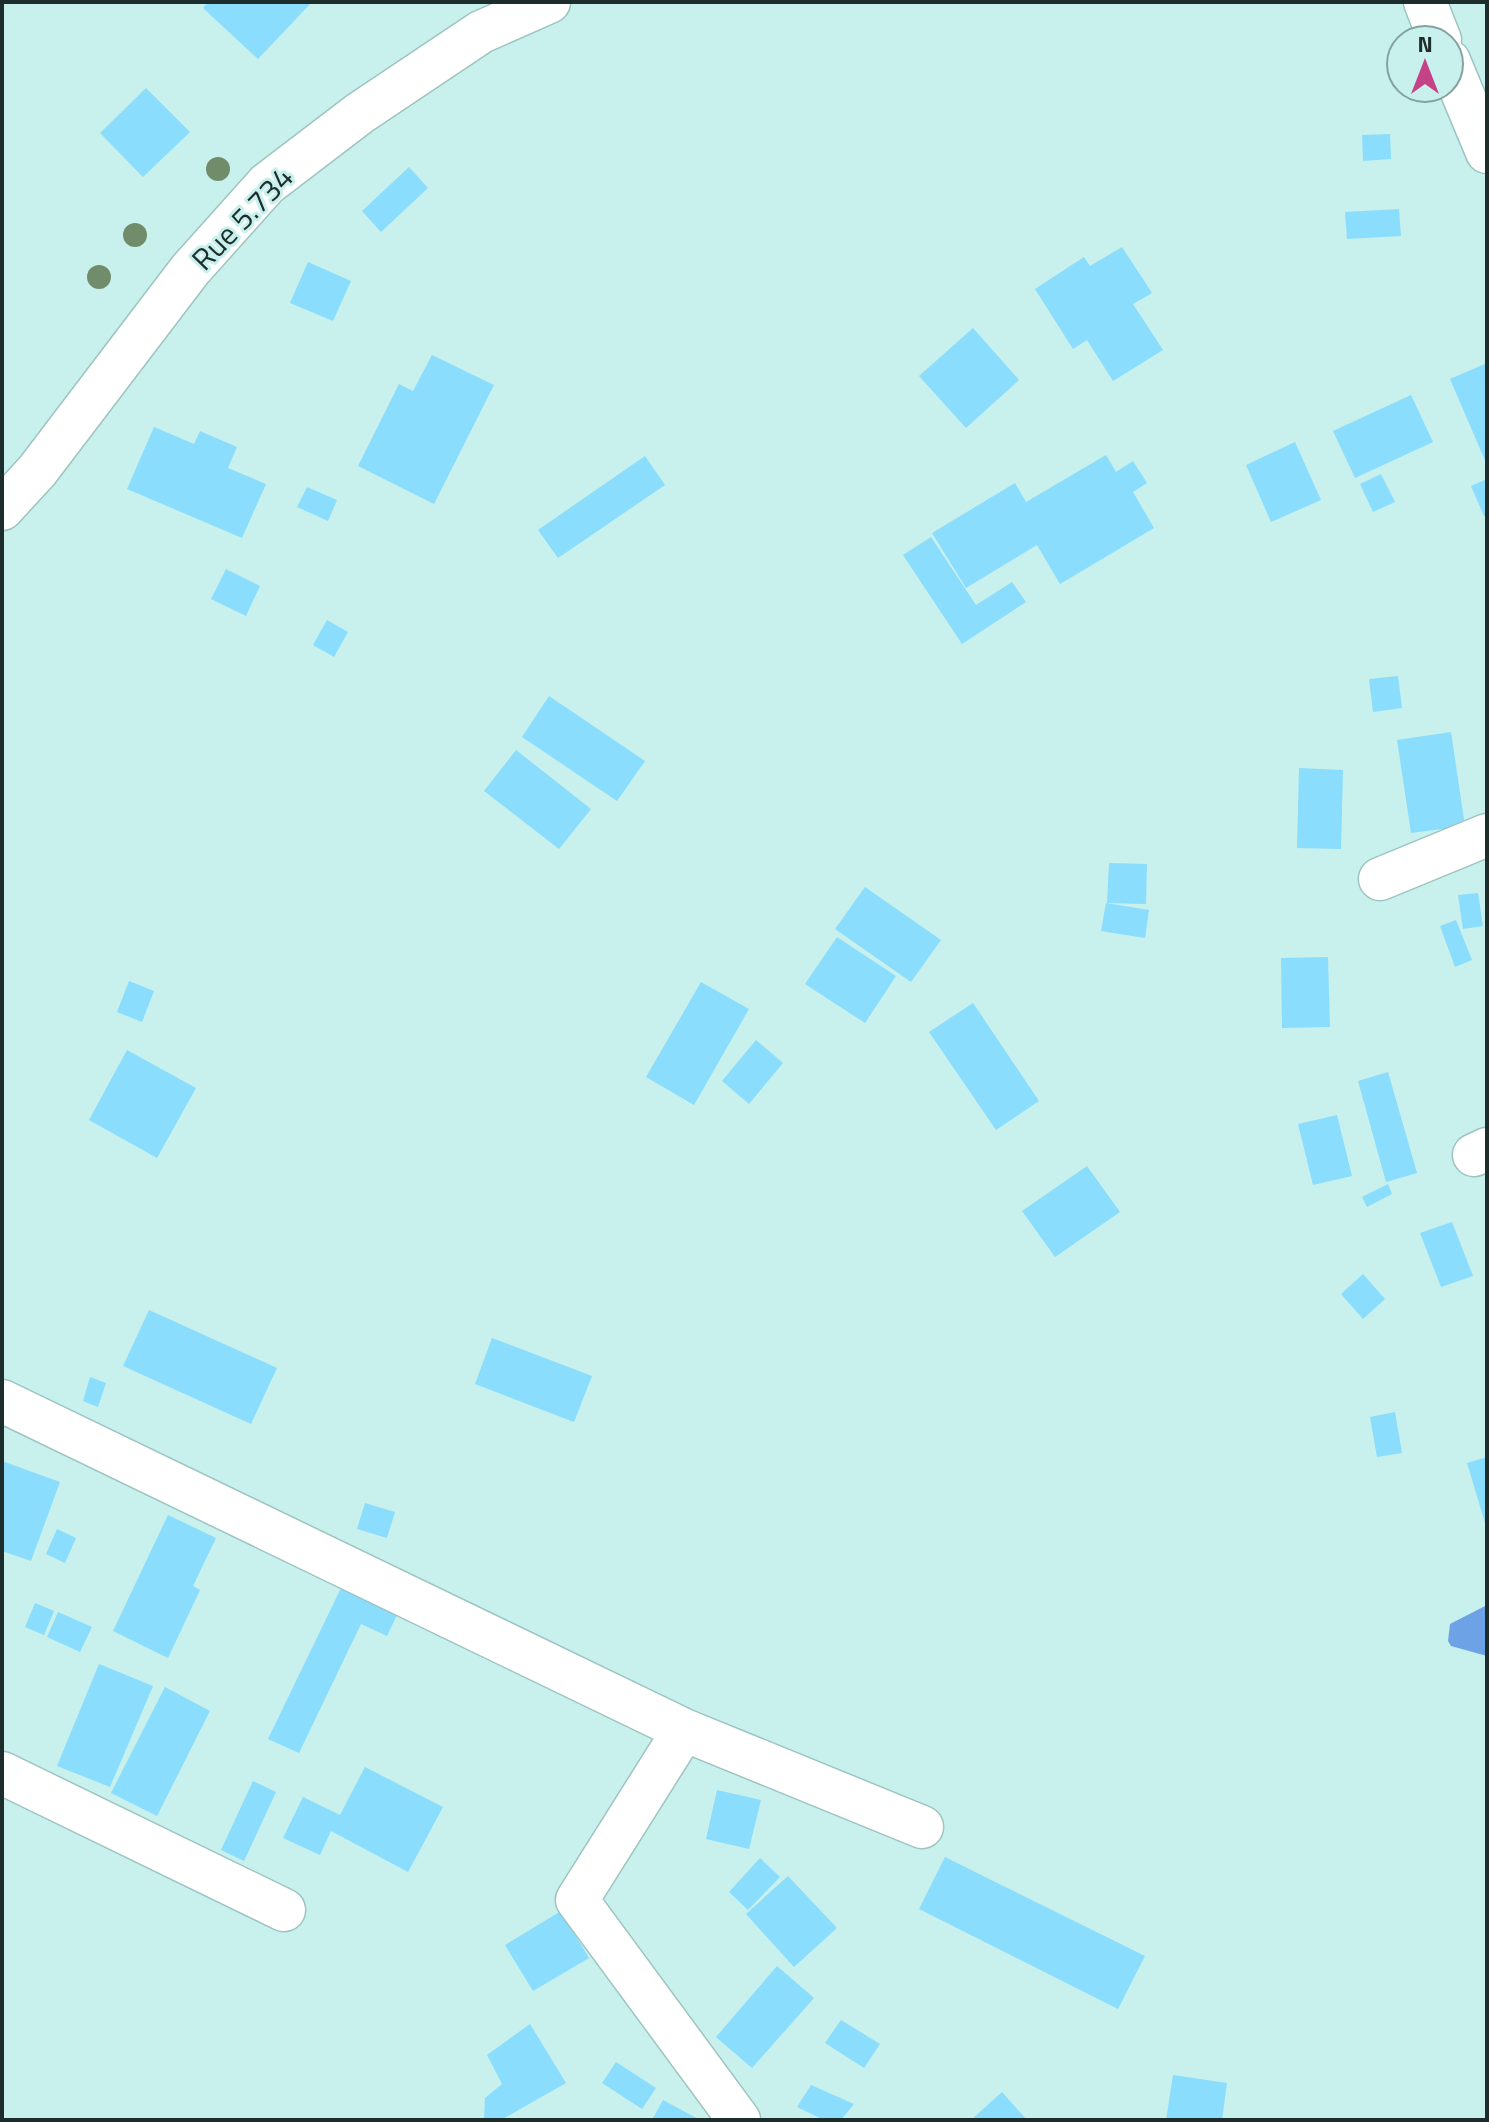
<svg xmlns="http://www.w3.org/2000/svg" width="1489" height="2122" viewBox="0 0 1489 2122" font-family="'Titillium Web',sans-serif">
<style>
.water{fill:#6ea2e6}
.building{fill:#8addfc}
.lines{fill:none;stroke-linecap:round;stroke-linejoin:round}
.minor-casing{stroke:#9dc4c1;stroke-width:45}
.minor{stroke:#fff;stroke-width:42}
.tree{fill:#708c6b}
.labels{text-anchor:middle;dominant-baseline:central;stroke-width:6;stroke-linejoin:round;paint-order:stroke}
.street-label{font-size:30px;fill:#1d2d2c;stroke:#c8f0ed}
</style>
<rect width="100%" height="100%" fill="#c8f0ed"/>
<path class="water" d="M1487 1605V1656L1451 1646 1448 1641 1450 1624Z"/>
<path class="building" d="M208 2H312L258 59 203 8Z
M146 88 190 132 143 177 100 133Z
M1390 134 1391 159 1363 161 1362 135Z
M409 167 428 188 381 232 362 211Z
M1399 209 1401 236 1347 239 1345 212Z
M1122 247 1152 293 1133 304 1163 350 1113 381 1087 340 1073 349 1035 289 1084 257 1090 266Z
M308 262 351 281 333 321 290 303Z
M973 328 1019 380 966 428 919 376Z
M432 355 494 385 434 504 358 466 399 384 413 391Z
M1487 363V465L1450 379Z
M1411 395 1433 442 1355 478 1333 431Z
M154 427 194 444 200 431 237 447 228 468 266 484 242 538 127 489Z
M1295 442 1321 500 1271 522 1246 465Z
M1106 455 1116 472 1133 461 1147 483 1133 492 1154 528 1060 584 1037 545 966 588 932 533 1015 483 1026 502Z
M645 456 665 485 558 558 538 530Z
M1381 474 1395 502 1373 512 1360 484Z
M1487 479V515L1484 516 1471 486Z
M307 487 337 500 328 521 297 507Z
M931 537 976 605 1012 582 1026 602 962 644 903 555Z
M226 569 260 586 246 616 211 599Z
M327 620 348 632 334 657 313 645Z
M1398 676 1402 708 1373 712 1369 679Z
M549 696 645 761 617 801 522 737Z
M1451 732 1465 826 1411 833 1397 740Z
M516 750 591 809 559 849 484 791Z
M1299 768 1343 770 1341 849 1297 848Z
M1109 863 1147 864 1146 904 1107 903Z
M865 887 941 940 911 982 835 929Z
M1478 893 1483 926 1463 929 1458 895Z
M1106 903 1149 910 1145 938 1101 931Z
M1456 920 1472 960 1455 967 1440 926Z
M837 937 896 976 865 1023 805 984Z
M1328 957 1330 1027 1282 1028 1281 958Z
M129 981 154 991 142 1022 117 1012Z
M701 982 749 1009 694 1105 646 1077Z
M973 1003 1039 1101 996 1130 929 1032Z
M756 1040 783 1063 749 1104 722 1081Z
M127 1050 196 1088 157 1158 89 1120Z
M1388 1072 1417 1173 1386 1182 1358 1081Z
M1337 1115 1352 1176 1313 1185 1298 1124Z
M1087 1166 1120 1212 1055 1257 1022 1211Z
M1388 1184 1392 1194 1367 1207 1362 1197Z
M1452 1222 1473 1276 1441 1287 1420 1233Z
M1363 1274 1385 1299 1363 1319 1341 1294Z
M149 1310 277 1368 251 1424 123 1366Z
M492 1338 592 1376 574 1422 475 1384Z
M90 1377 106 1383 98 1407 83 1401Z
M1395 1412 1402 1453 1377 1457 1370 1417Z
M1487 1457V1526H1486L1467 1463Z
M2 1461 60 1482 31 1561 2 1551Z
M365 1503 395 1512 387 1538 357 1529Z
M168 1515 216 1538 193 1586 200 1590 168 1658 113 1631Z
M57 1529 76 1538 65 1563 46 1554Z
M341 1588 397 1615 387 1636 361 1624 299 1753 268 1739Z
M35 1603 54 1611 44 1635 25 1627Z
M58 1612 92 1627 80 1652 47 1637Z
M99 1664 153 1686 110 1787 57 1766Z
M165 1687 210 1711 157 1816 111 1793Z
M365 1767 443 1807 408 1872 331 1831 320 1855 283 1838 303 1797 340 1815Z
M253 1781 276 1792 244 1861 221 1850Z
M717 1790 761 1800 749 1849 706 1839Z
M945 1857 1145 1956 1118 2009 919 1909Z
M760 1858 780 1877 748 1910 729 1892Z
M788 1876 837 1928 794 1967 746 1914Z
M561 1911 589 1958 533 1991 505 1945Z
M777 1966 814 1998 752 2068 716 2037Z
M841 2020 880 2044 864 2068 825 2043Z
M530 2024 566 2083 501 2120H484L485 2098 502 2084 487 2055Z
M616 2062 656 2088 642 2109 602 2083Z
M1173 2075 1227 2083 1222 2120H1166Z
M811 2085 854 2104 841 2120H824L797 2107Z
M1002 2092 1027 2120H971Z
M663 2100 700 2120H652Z"/>
<g class="lines">
<defs>
<path id="minor" d="M1425 2 1440 40
M1449 61 1487 152
M2 509 37 471 190 270 267 184 360 113 481 32 549 2
M1380 879 1487 835
M1474 1155 1487 1149
M2 1401 684 1730 922 1827
M684 1730 577 1900 739 2120
M2 1773 284 1910"/>
</defs>
<use href="#minor" class="minor-casing"/>
<use href="#minor" class="minor"/>
</g>
<g class="tree">
<circle cx="218" cy="169" r="12"/>
<circle cx="135" cy="235" r="12"/>
<circle cx="99" cy="277" r="12"/>
</g>
<g class="labels">
<g class="street-label">
<text transform="translate(242 218) rotate(-46)">Rue 5.734</text>
</g>
</g>
<rect width="1489" height="2122" fill="none" stroke="#1d2d2c" stroke-width="8"/>
<g transform="translate(1425 64)"><circle r="38" fill="#c8f0ed" stroke="#84a2a0" stroke-width="2"/>
<path d="M0-6L14 30L0 20L-14 30Z" fill="#c64287"/>
<text y="-12" font-size="22" font-weight="bold" text-anchor="middle" fill="#1d2d2c">N</text>
</g>
</svg>
